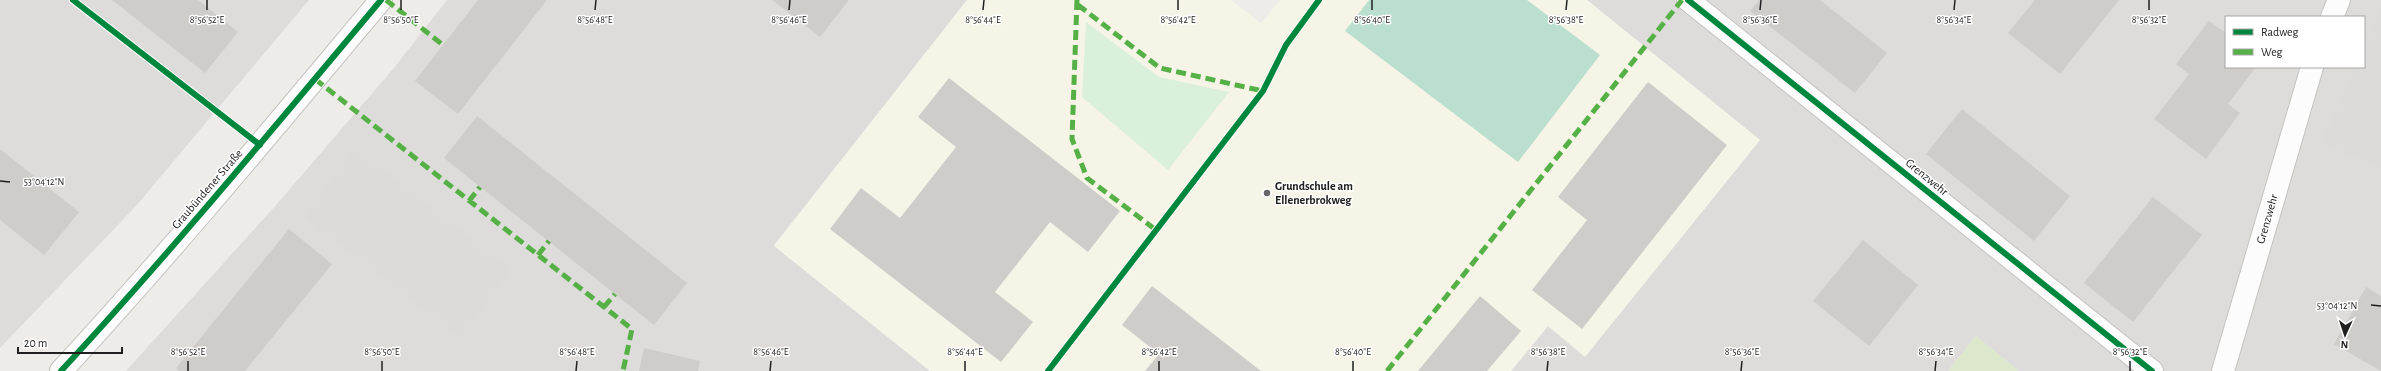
<svg xmlns="http://www.w3.org/2000/svg" width="2381" height="371" viewBox="0 0 2381 371" font-family="'Alegreya Sans',sans-serif">
<style>
.residential{fill:#dddcda;fill-rule:evenodd}
.education{fill:#f5f4e7}
.grass{fill:#dce7cc}
.park{fill:#dbf0da}
.pitch{fill:#badfce}
.parking{fill:#dcdbda}
.building{fill:#cfcdca}
.lines{fill:none;stroke-linecap:round;stroke-linejoin:round}
.minor-casing{stroke:#c4c3c1;stroke-width:24}
.tertiary-casing{stroke:#c4c3c1;stroke-width:24}
.minor{stroke:#fcfcfc;stroke-width:22}
.tertiary{stroke:#fcfcfc;stroke-width:22}
.quiet{stroke:#55b145;stroke-width:5;stroke-dasharray:10 5;stroke-linecap:butt}
.cycleway-casing{stroke:#fff;stroke-width:8}
.cycleway{stroke:#00873e;stroke-width:6}
.ticks{fill:none;stroke:#202020;stroke-width:1.5}
.poi-dot{fill:#686766;stroke:#fff;stroke-width:1.5}
.labels{text-anchor:middle;dominant-baseline:central;stroke-width:3;stroke-linejoin:round;paint-order:stroke}
.street-label{font-size:12px;fill:#202020;stroke:#fff}
.poi-label{font-size:12px;font-weight:bold;fill:#202020;stroke:#fff;text-anchor:start}
.ticks-label{font-size:10px;text-anchor:middle;fill:#202020;stroke:#fff;stroke-width:3;stroke-linejoin:round;paint-order:stroke}
</style>
<rect width="100%" height="100%" fill="#eeece9"/>
<path class="residential" d="M0 0H309L136 206 0 348Z
M447 0H967L774 245 930 371H126L277 204 393 69Z
M1587 0H2381V371H2019L1976 336 1948 371H1511L1548 326 1585 356 1760 140ZM2226 17H2364V67H2226Z"/>
<path class="education" d="M967 0H1231L1261 23 1280 0H1587L1760 140 1585 357 1548 326 1511 371H930L774 246Z"/>
<path class="grass" d="M1976 336 2019 371H1948Z"/>
<path class="park" d="M1086 22 1159 77 1229 92 1168 170 1082 97Z"/>
<path class="pitch" d="M1369 0H1527L1600 55 1518 162 1345 31Z"/>
<path class="parking" d="M2381 7V168L2322 143 2355 67H2364V47Z
M356 148 512 270 460 338 303 216Z"/>
<path class="building" d="M112 0H198L238 32 205 73Z
M478 0H547L458 114 415 81Z
M772 0H849L820 37Z
M1759 0H1820L1887 53 1855 93 1750 11Z
M2035 0H2119L2060 74 2008 33Z
M2209 21 2226 33V67H2256L2228 104 2240 113 2206 159 2154 119 2189 74 2176 64Z
M949 78 1120 211 1088 252 1050 222 995 292 1033 322 1001 362 830 229 861 188 900 218 956 147 918 117Z
M1648 82 1727 145 1582 329 1532 290 1587 220 1558 197Z
M1962 109 2070 196 2034 241 1926 154Z
M477 116 687 283 654 325 444 158Z
M0 149 79 212 44 255 0 220Z
M2153 197 2202 235 2133 322 2084 283Z
M289 229 332 264 245 371H179L176 368Z
M1863 240 1918 285 1869 346 1813 301Z
M1152 286 1261 371H1145L1159 354 1122 325Z
M2366 287 2381 296V371L2334 344Z
M1480 296 1521 331 1487 371H1418Z
M644 348 700 361 698 371H639Z"/>
<g class="lines">
<defs>
<path id="minor" d="M1688 0 2152 371
M2332 17 2339 0
M2223 371 2312 67"/>
<path id="tertiary" d="M61 371C172 251 276 125 381 0"/>
</defs>
<use href="#minor" class="minor-casing"/>
<use href="#tertiary" class="tertiary-casing"/>
<use href="#minor" class="minor"/>
<use href="#tertiary" class="tertiary"/>
<path class="quiet" d="M386 0 443 45
M1077 0 1072 139 1087 178 1156 230
M1078 5 1160 68 1263 91
M315 79 632 329 623 371
M469 201 480 187
M538 255 549 241
M604 307 615 294
M1387 371 1682 0"/>
<defs>
<path id="cycleway" d="M73 0 260 145
M1688 0 2152 371
M61 371C172 251 276 125 381 0
M1048 371 1263 91 1286 45 1319 0"/>
</defs>
<use href="#cycleway" class="cycleway-casing"/>
<use href="#cycleway" class="cycleway"/>
</g>
<path class="ticks" d="M207 10V0M401 10V0M595 10 596 0M789 10 790 0M983 10 984 0M1178 10V0M1372 10V0M1566 10 1567 0M1760 10 1761 0M1954 10 1955 0M2149 10V0M0 181 10 182M2371 305 2381 306M188 371V361M382 371V361M576 371 577 361M770 371 771 361M965 371V361M1159 371V361M1353 371V361M1547 371 1548 361M1741 371 1742 361M1935 371 1936 361M2130 371V361"/>
<circle class="poi-dot" cx="1267" cy="193" r="4"/>
<g class="labels">
<g class="street-label">
<text transform="translate(1927 177) rotate(39)">Grenzwehr</text>
<text transform="translate(207 189) rotate(-49)">Graubündener Straße</text>
<text transform="translate(2267 219) rotate(-74)">Grenzwehr</text>
</g>
<g class="poi-label">
<text x="1275" y="186">Grundschule am<tspan x="1275" dy="14">Ellenerbrokweg</tspan></text>
</g>
</g>
<g class="ticks-label">
<text x="207" y="23">8°56'52"E</text>
<text x="401" y="23">8°56'50"E</text>
<text x="595" y="23">8°56'48"E</text>
<text x="789" y="23">8°56'46"E</text>
<text x="983" y="23">8°56'44"E</text>
<text x="1178" y="23">8°56'42"E</text>
<text x="1372" y="23">8°56'40"E</text>
<text x="1566" y="23">8°56'38"E</text>
<text x="1760" y="23">8°56'36"E</text>
<text x="1954" y="23">8°56'34"E</text>
<text x="2149" y="23">8°56'32"E</text>
<text x="44" y="185">53°04'12"N</text>
<text x="2337" y="309">53°04'12"N</text>
<text x="188" y="355">8°56'52"E</text>
<text x="382" y="355">8°56'50"E</text>
<text x="577" y="355">8°56'48"E</text>
<text x="771" y="355">8°56'46"E</text>
<text x="965" y="355">8°56'44"E</text>
<text x="1159" y="355">8°56'42"E</text>
<text x="1353" y="355">8°56'40"E</text>
<text x="1548" y="355">8°56'38"E</text>
<text x="1742" y="355">8°56'36"E</text>
<text x="1936" y="355">8°56'34"E</text>
<text x="2130" y="355">8°56'32"E</text>
</g>
<rect x="2225" y="16" width="140" height="52" fill="#ffffff" stroke="#a6a6a6"/>
<rect x="2233" y="29" width="20" height="6" fill="#00873e" stroke="#a6a6a6"/>
<text x="2261" y="36" font-size="12" fill="#202020">Radweg</text>
<rect x="2233" y="49" width="20" height="6" fill="#55b145" stroke="#a6a6a6"/>
<text x="2261" y="56" font-size="12" fill="#202020">Weg</text>
<g transform="translate(2345 335) rotate(183)" stroke="#ffffff" stroke-width="3" paint-order="stroke">
<path d="M0-3L7 15L0 10L-7 15Z" fill="#202020"/>
<text y="-6" font-size="11" font-weight="bold" text-anchor="middle" fill="#202020">N</text>
</g>
<path d="M18 347v6h104v-6" fill="none" stroke="#202020" stroke-width="2"/>
<text x="24" y="347" font-size="12" fill="#202020" stroke="#ffffff" stroke-width="3" paint-order="stroke">20 m</text>
</svg>
